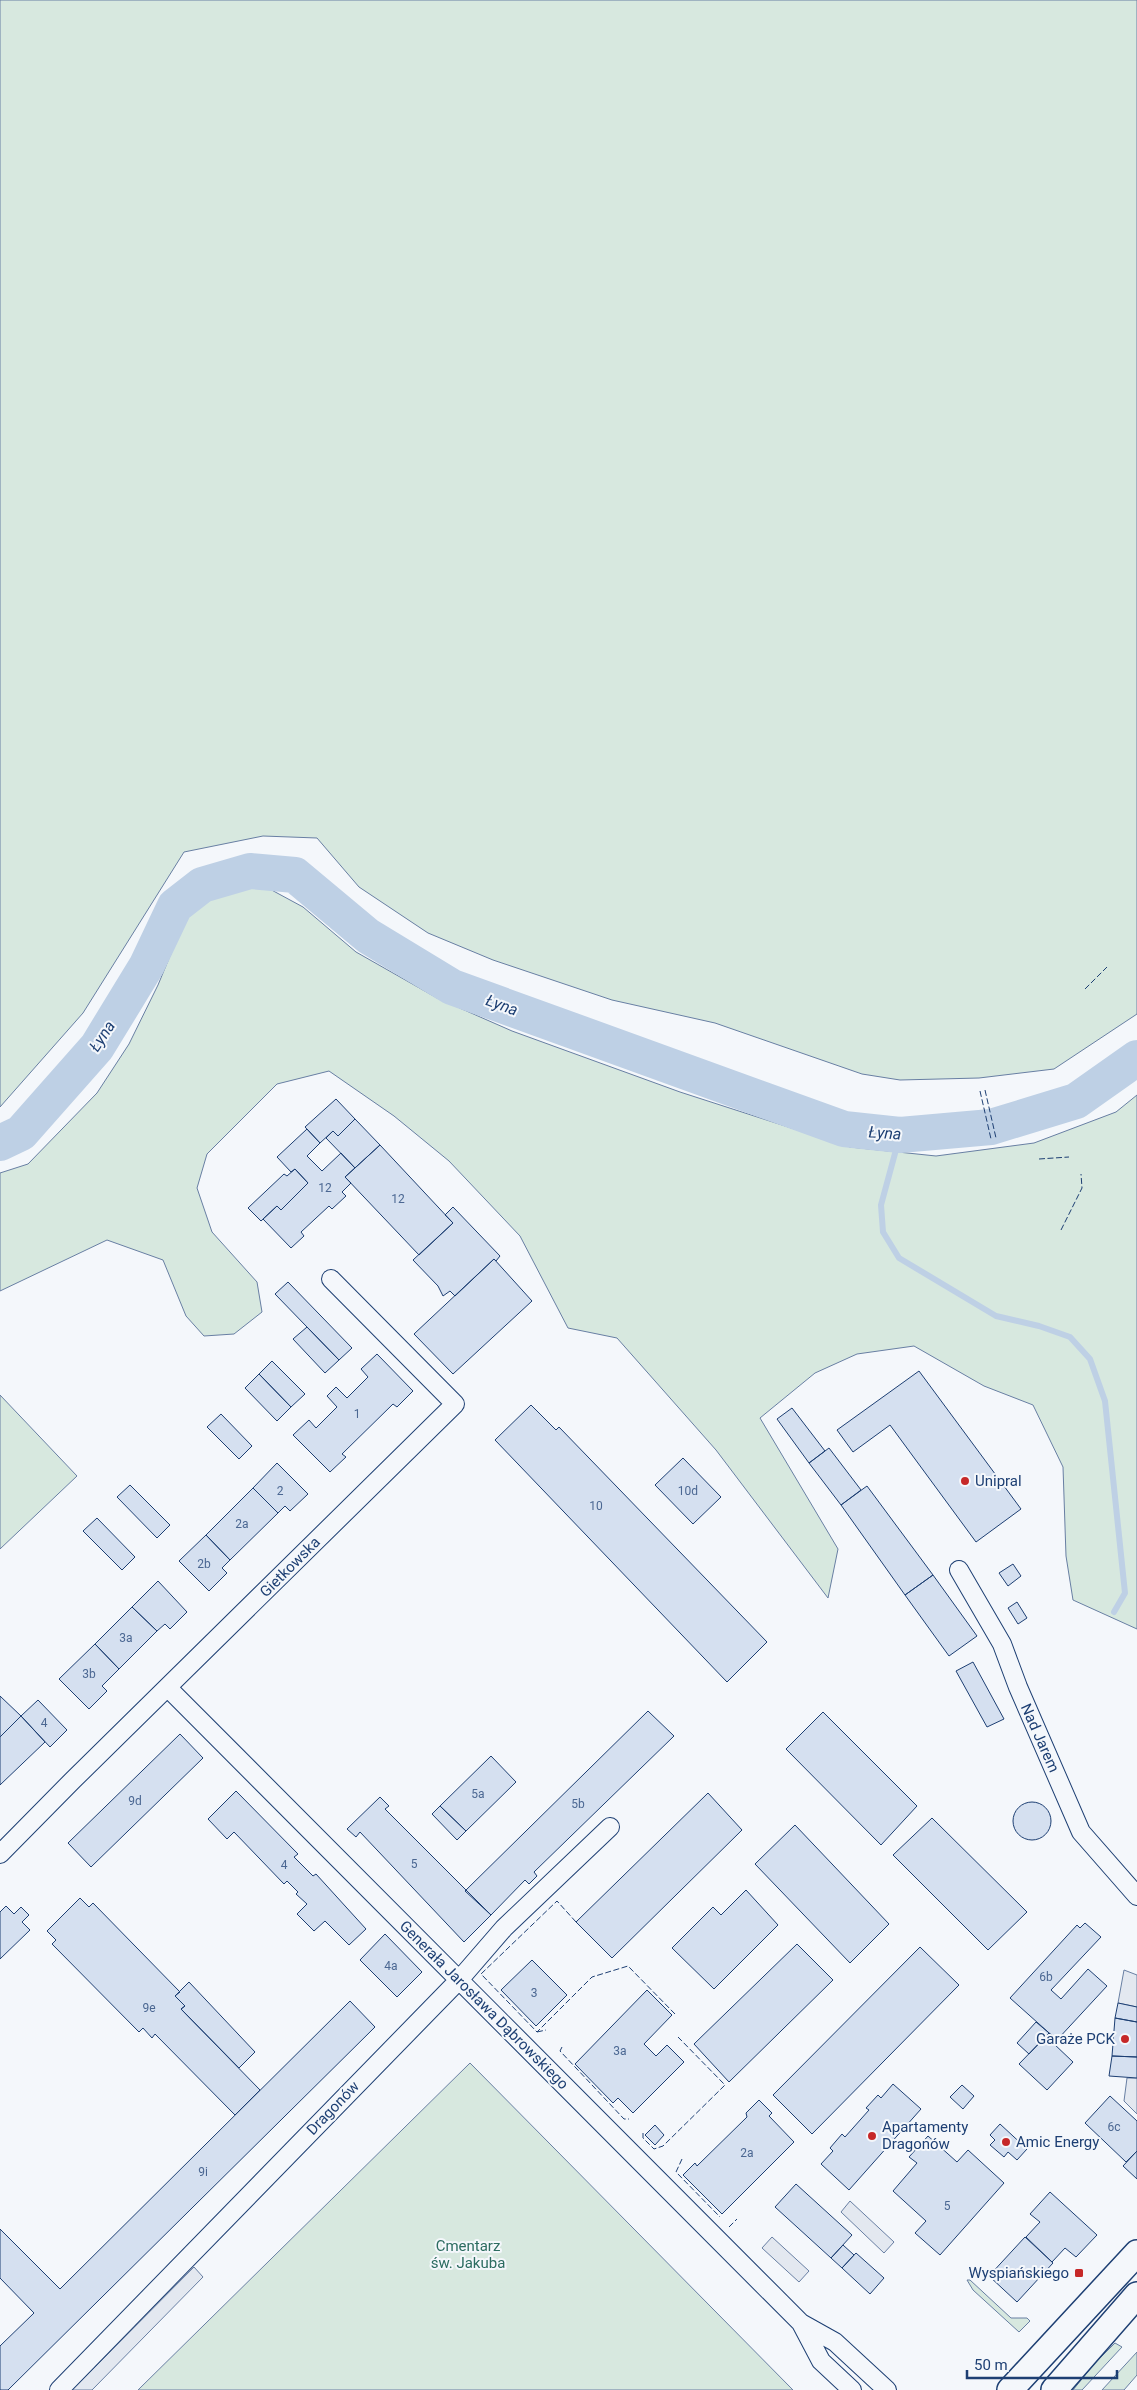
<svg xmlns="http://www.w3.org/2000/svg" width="1137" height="2390" viewBox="0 0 1137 2390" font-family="Roboto,sans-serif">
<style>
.green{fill:#d7e8df;stroke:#687fa3}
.parking{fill:#e3e8f0;stroke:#687fa3}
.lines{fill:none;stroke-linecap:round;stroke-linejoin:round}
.stream{stroke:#bed0e5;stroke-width:6}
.river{stroke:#bed0e5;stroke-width:36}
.building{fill:#d5e0f0;stroke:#1d3f73}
.street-casing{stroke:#1d3f73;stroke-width:20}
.secondary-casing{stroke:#1d3f73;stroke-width:28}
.street{stroke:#f4f7fb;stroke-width:18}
.secondary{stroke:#f4f7fb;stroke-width:25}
.fence{stroke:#1d3f73;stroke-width:1;stroke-dasharray:6 2.5;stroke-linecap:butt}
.poi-dot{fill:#c62828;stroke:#f4f7fb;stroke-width:2}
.labels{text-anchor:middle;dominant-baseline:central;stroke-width:4;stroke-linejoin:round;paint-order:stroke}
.number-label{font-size:12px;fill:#4b6792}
.poi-label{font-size:15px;fill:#1d3f73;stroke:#f4f7fb;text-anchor:start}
.street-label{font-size:15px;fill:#1d3f73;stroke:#f4f7fb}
.park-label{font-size:15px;fill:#2c6c60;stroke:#f4f7fb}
.water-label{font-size:16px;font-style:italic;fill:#1d3f73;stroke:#f4f7fb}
</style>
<rect width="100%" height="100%" fill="#f4f7fb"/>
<path class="green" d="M0 0H1137V1014L1054 1069 979 1078 900 1080 862 1074 715 1023 612 1000 493 960 428 933 359 887 317 838 263 836 184 852 83 1013 0 1107Z
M226 887H266L303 907 356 952 437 998 512 1031 680 1092 850 1147 936 1156 1034 1143 1116 1112 1137 1095V1629L1073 1600 1066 1556 1063 1467 1033 1405 984 1386 914 1346 857 1354 815 1373 760 1418 838 1549 828 1598 716 1450 617 1338 568 1328 520 1236 449 1161 394 1116 329 1071 277 1084 207 1154 197 1188 212 1232 257 1282 262 1312 234 1334 204 1336 186 1316 163 1260 107 1240 0 1291V1173L28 1164 97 1093 129 1044 158 985 187 915Z
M0 1395 77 1476 0 1549Z
M470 2063 793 2390H138Z
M967 2280H970L1011 2318H1027L1030 2321 1019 2332 973 2290Z
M1115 2343 1122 2347 1082 2390H1073L1094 2364Z
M1137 2352V2375L1124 2390H1102Z"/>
<path class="parking" d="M1124 1970 1137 1975V2007L1118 2003Z
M1127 2078H1137V2114L1124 2101Z
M850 2201 894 2242 884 2253 841 2212Z
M772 2237 809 2271 799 2282 762 2248Z
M194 2267 203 2277 92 2390H72Z"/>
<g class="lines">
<path class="stream" d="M900 1135 881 1205 883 1232 899 1258 996 1316 1039 1326 1070 1337 1090 1359 1105 1401 1125 1593 1114 1612"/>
<path class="river" d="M0 1143 21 1133 97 1047 147 965 175 906 202 885 250 871 295 875 368 936 452 987 844 1129 900 1135 991 1127 1076 1101 1137 1058"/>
</g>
<path class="building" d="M336 1099 355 1119 338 1136 333 1131 320 1143 305 1127Z
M355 1119 380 1145 355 1168 326 1138 333 1131 338 1136Z
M307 1129 320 1143 307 1156 322 1171 341 1153 355 1168 345 1177 351 1183 342 1192 346 1196 332 1209 329 1206 301 1232 304 1236 291 1248 263 1219 277 1206 281 1210 308 1183 295 1169 291 1172 277 1157Z
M380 1145 453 1223 419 1255 345 1177Z
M295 1169 308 1183 281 1210 277 1206 261 1221 248 1208 284 1174 287 1176Z
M453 1207 500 1256 496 1261 494 1259 455 1296 450 1291 443 1296 438 1286 413 1260 453 1223 445 1215Z
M494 1259 532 1301 453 1374 414 1334Z
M288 1282 352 1348 339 1360 275 1294Z
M307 1327 339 1360 325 1373 293 1339Z
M377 1354 413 1391 397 1407 393 1404 342 1454 346 1457 330 1472 293 1435 309 1420 316 1428 337 1407 327 1396 336 1387 347 1398 368 1377 361 1369Z
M272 1361 305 1394 291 1407 259 1374Z
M919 1371 1021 1509 976 1542 890 1425 853 1452 837 1430Z
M259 1374 291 1407 277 1421 245 1388Z
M531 1405 556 1430 559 1427 767 1642 727 1682 495 1440Z
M792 1408 825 1451 809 1463 777 1419Z
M221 1414 252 1446 239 1459 207 1427Z
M829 1448 861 1490 841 1505 809 1463Z
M683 1458 721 1497 693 1524 655 1485Z
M277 1463 308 1494 290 1511 285 1506 278 1513 253 1488Z
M130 1485 170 1525 157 1538 117 1497Z
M867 1486 933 1575 905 1595 841 1505Z
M253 1488 278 1513 230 1560 206 1535Z
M97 1518 135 1557 122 1570 83 1531Z
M206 1535 230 1560 222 1568 227 1573 209 1591 179 1561Z
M1013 1564 1021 1576 1008 1586 999 1573Z
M933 1575 977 1636 949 1656 905 1595Z
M158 1581 187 1612 170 1629 165 1624 157 1631 132 1607Z
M1017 1602 1027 1618 1018 1624 1008 1608Z
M132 1607 157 1631 119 1669 95 1644Z
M95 1644 119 1669 102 1686 107 1691 89 1709 59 1679Z
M973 1662 1004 1719 987 1727 956 1671Z
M0 1696 21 1716 0 1737Z
M38 1700 67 1730 50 1747 21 1716Z
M648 1711 674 1736 534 1872 537 1876 529 1884 525 1880 491 1915 465 1891Z
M823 1712 917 1806 881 1845 786 1749Z
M21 1716 45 1742 0 1785V1737Z
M180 1734 203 1758 91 1867 68 1843Z
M491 1756 516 1782 466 1831 440 1806Z
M236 1791 298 1854 294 1857 313 1876 316 1874 366 1929 349 1945 325 1921 314 1931 297 1914 307 1904 296 1894 298 1892 287 1881 284 1884 234 1832 227 1839 208 1819Z
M708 1793 742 1830 612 1958 576 1922Z
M380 1797 389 1806 385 1809 491 1915 464 1942 360 1832 356 1837 347 1829Z
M1013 1821a19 19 0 1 1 38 0a19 19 0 1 1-38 0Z
M440 1806 466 1831 457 1840 432 1814Z
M932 1818 1027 1912 988 1950 893 1855Z
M795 1825 889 1924 850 1963 755 1864Z
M746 1890 778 1925 714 1989 672 1948 713 1907 721 1915Z
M80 1898 89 1907 93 1903 180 1992 175 1996 185 2006 181 2009 260 2090 235 2115 155 2034 152 2038 143 2028 139 2032 52 1944 56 1940 47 1931Z
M6 1906 14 1914 21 1907 29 1915 22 1922 30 1930 0 1959V1912Z
M1085 1923 1101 1937 1051 1990 1061 1999 1088 1969 1107 1986 1057 2040 1010 1998 1077 1925 1080 1928Z
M385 1934 422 1972 397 1997 360 1960Z
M797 1944 833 1980 729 2082 694 2044Z
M920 1947 959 1985 812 2134 773 2095Z
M532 1960 567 1995 536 2026 501 1990Z
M189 1982 255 2052 239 2068 181 2009 185 2006 175 1996Z
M647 1990 672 2015 644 2044 656 2056 667 2045 684 2062 633 2113 618 2098 613 2103 575 2064Z
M350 2001 375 2027 8 2390H0V2346L34 2313 0 2278V2229L60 2289Z
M1118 2003 1137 2007V2022L1115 2018Z
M1115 2018 1137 2022V2057L1112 2056Z
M1036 2022 1049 2033 1029 2054 1017 2043Z
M1049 2033 1057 2040 1053 2043 1073 2062 1047 2090 1019 2064Z
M1112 2056 1137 2057V2078L1109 2076Z
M893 2084 921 2109 849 2190 821 2164 833 2151 830 2148 842 2134 845 2137 869 2110 866 2108 878 2095 881 2098Z
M962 2085 974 2096 963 2109 950 2097Z
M1110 2096 1137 2121V2151L1126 2162 1085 2123Z
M759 2100 772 2113 769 2116 794 2142 722 2214 683 2175 695 2163 697 2166 747 2117 746 2113Z
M1000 2124 1027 2149 1017 2160 1008 2152 1004 2157 990 2145 995 2140 990 2135Z
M655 2125 664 2135 655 2145 645 2135Z
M928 2136 957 2162 968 2150 1004 2183 940 2255 915 2233 926 2221 893 2191 917 2163 909 2157Z
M1137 2151V2179L1123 2166Z
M796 2184 852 2235 831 2258 775 2207Z
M1050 2192 1097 2235 1076 2257 1065 2248 1052 2262 1026 2237 1040 2222 1030 2214Z
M1025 2237 1053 2263 1017 2302 989 2276Z
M843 2245 854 2255 842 2268 831 2258Z
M856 2253 884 2278 870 2294 842 2268Z"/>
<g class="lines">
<defs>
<path id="street" d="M959 1570 1002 1644 1018 1687 1081 1832 1137 1896
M168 1688 801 2323 835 2342 887 2390
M0 1854 73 1780 455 1404 331 1279
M801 2323 821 2361 852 2390
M59 2390 459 1980 504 1928 610 1827"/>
<path id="secondary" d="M1010 2390 1137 2253
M1054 2390 1137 2295"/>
</defs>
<use href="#street" class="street-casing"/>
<use href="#secondary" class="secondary-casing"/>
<use href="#street" class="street"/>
<use href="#secondary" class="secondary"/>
<path class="fence" d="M1085 989 1107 967
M985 1090 996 1138
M980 1091 991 1139
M1039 1159 1069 1157
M1061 1230 1082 1188 1081 1174
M576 1922 557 1901 481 1974 537 2032 592 1977 628 1966 675 2014
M537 2032 546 2030
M562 2047 560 2051 624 2119H629
M643 2133V2138L654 2149 663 2146 725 2085 678 2037
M682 2159 676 2172 720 2217
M729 2227 737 2219"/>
</g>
<g class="poi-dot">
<circle cx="965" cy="1481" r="5"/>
<circle cx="1125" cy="2039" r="5"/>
<circle cx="872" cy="2136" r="5"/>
<circle cx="1006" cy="2142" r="5"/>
<rect x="1074" y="2268" width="10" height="10" rx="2.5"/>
</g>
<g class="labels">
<g class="number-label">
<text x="325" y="1188">12</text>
<text x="398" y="1199">12</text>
<text x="357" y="1414">1</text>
<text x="280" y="1491">2</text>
<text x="688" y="1491">10d</text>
<text x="596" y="1506">10</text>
<text x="242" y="1524">2a</text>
<text x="204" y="1564">2b</text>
<text x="126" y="1638">3a</text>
<text x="89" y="1674">3b</text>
<text x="44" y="1723">4</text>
<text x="478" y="1794">5a</text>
<text x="135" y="1801">9d</text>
<text x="578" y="1804">5b</text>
<text x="414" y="1864">5</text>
<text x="284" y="1865">4</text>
<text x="391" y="1966">4a</text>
<text x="1046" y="1977">6b</text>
<text x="534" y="1993">3</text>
<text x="149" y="2008">9e</text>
<text x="620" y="2051">3a</text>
<text x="1114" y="2127">6c</text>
<text x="747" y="2153">2a</text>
<text x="203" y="2172">9i</text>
<text x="947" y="2206">5</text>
</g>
<g class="poi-label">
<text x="975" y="1481">Unipral</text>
<text x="1115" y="2039" text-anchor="end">Garaże PCK</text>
<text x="882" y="2127">Apartamenty<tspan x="882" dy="17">Dragonów</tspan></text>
<text x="1016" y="2142">Amic Energy</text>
<text x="1069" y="2273" text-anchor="end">Wyspiańskiego</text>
</g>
<g class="street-label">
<text transform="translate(290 1567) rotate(-45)">Gietkowska</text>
<text transform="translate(1040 1738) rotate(66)">Nad Jarem</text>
<text transform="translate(484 2005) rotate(45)">Generała Jarosława Dąbrowskiego</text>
<text transform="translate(333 2108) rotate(-46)">Dragonów</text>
</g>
<g class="park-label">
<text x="468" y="2246">Cmentarz<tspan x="468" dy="17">św. Jakuba</tspan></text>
</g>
<g class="water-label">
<text transform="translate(502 1005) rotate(20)">Łyna</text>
<text transform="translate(102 1036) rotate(-56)">Łyna</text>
<text transform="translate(885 1133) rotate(4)">Łyna</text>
</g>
</g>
<path d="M967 2370v8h150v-8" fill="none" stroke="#1d3f73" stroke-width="2.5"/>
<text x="974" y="2370" font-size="15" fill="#1d3f73" stroke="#f4f7fb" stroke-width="4" paint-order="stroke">50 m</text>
</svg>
